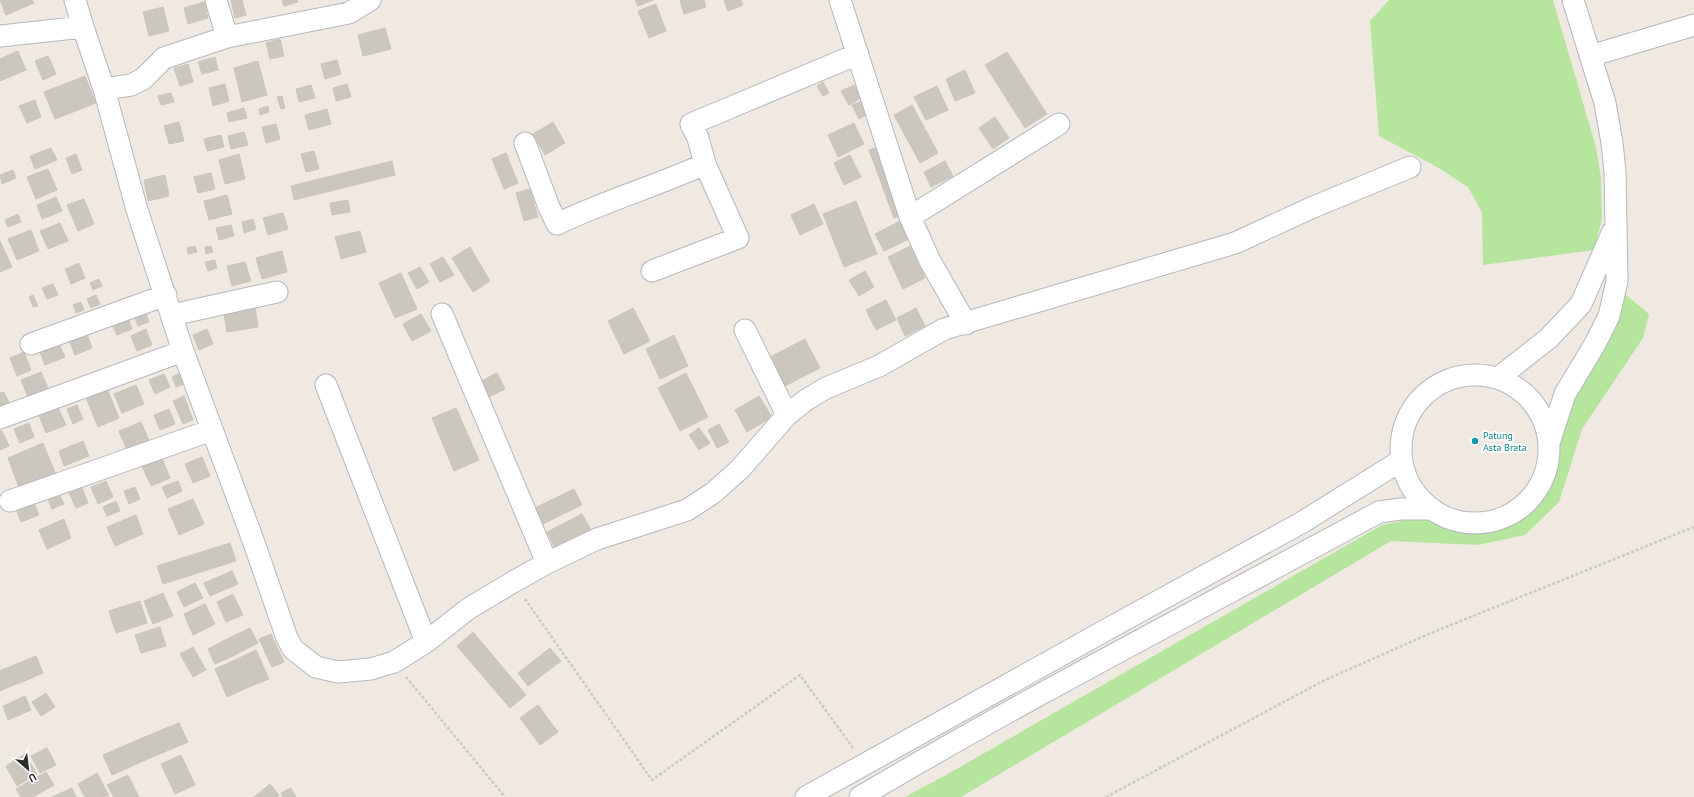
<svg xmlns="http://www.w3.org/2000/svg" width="1694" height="797" viewBox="0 0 1694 797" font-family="'PT Sans',sans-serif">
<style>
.green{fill:#b6e59e}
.building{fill:#cbc7bf;stroke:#cbc5ba}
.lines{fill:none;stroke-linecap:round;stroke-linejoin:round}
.minor-casing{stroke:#b4b7c1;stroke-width:23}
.path{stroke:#c9c9c9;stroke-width:2.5;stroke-dasharray:3 2;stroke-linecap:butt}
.minor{stroke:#fff;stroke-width:21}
.culture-dot{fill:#0f9aa8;stroke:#fff;stroke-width:1.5}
.labels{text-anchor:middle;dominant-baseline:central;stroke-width:3.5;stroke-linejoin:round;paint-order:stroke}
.culture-label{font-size:10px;fill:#0d838f;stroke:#fff;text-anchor:start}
</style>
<rect width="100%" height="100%" fill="#efe9e1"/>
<path class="green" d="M1389 0H1553L1596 147 1601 178 1602 219 1594 250 1483 265 1482 213 1468 187 1437 167 1379 136 1370 21Z
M1626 295 1649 314 1643 338 1582 429 1559 502 1525 535 1478 545 1391 541 961 797H905L946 775 1382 525 1429 515 1450 525 1475 527 1500 523 1524 511 1544 487 1570 403Z"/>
<path class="building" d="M0 0H32L34 3 6 15Z
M231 0H242L246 15 235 18Z
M282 0H297L298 2 284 6Z
M635 0H653L638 6Z
M680 0H704L706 7 684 14Z
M724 0H741L743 5 728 11Z
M204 2 208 18 188 24 184 8Z
M656 4 666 31 649 38 638 11Z
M163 7 169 31 149 36 143 12Z
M385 28 391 49 363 56 358 35Z
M280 39 284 56 270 59 266 43Z
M18 51 26 70 0 81V59Z
M1007 52 1047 114 1025 128 985 65Z
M48 56 56 74 43 80 35 61Z
M215 57 218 70 202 74 198 62Z
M337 60 341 74 325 79 321 64Z
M258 61 267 95 242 102 234 68Z
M188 64 193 82 180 86 174 68Z
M965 70 975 93 955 101 946 79Z
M85 76 96 103 55 119 44 92Z
M823 82 829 93 823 96 817 86Z
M225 84 229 101 213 106 209 88Z
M347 84 351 97 336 101 333 88Z
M311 85 315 98 299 102 296 89Z
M854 85 861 98 849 105 841 91Z
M937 86 948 110 926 120 914 97Z
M171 93 174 102 161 105 158 96Z
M282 96 285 108 281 109 277 97Z
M35 100 41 117 27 123 19 106Z
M862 101 868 114 859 119 852 105Z
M912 105 938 153 920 163 894 115Z
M268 106 269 112 260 115 259 109Z
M244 108 247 118 229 122 227 113Z
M327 109 331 124 309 130 305 115Z
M995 117 1009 138 993 149 979 128Z
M179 122 184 141 169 144 164 126Z
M553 122 565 143 545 155 533 134Z
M854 123 864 144 838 157 828 135Z
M276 124 280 139 266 143 262 127Z
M244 132 248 145 231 149 228 136Z
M221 135 224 147 207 151 204 139Z
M880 146 905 213 894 218 869 150Z
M51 148 57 160 35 169 30 156Z
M314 151 319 169 306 172 301 154Z
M506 153 518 183 504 189 492 159Z
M76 154 82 170 72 174 66 158Z
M239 154 245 179 225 184 219 160Z
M850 155 861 177 844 185 834 163Z
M392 161 395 175 294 200 291 186Z
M945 161 953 176 931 187 924 172Z
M48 169 57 190 36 199 27 177Z
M13 170 16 178 2 184 0 175Z
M211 173 215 189 198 193 194 177Z
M165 175 169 196 148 201 144 180Z
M530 189 538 217 524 221 516 193Z
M227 195 232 214 209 220 204 201Z
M56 197 62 211 42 219 37 205Z
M84 199 94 224 78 231 67 205Z
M348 200 350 212 332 215 330 203Z
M856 201 877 254 844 267 823 214Z
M814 204 823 224 800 235 791 215Z
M283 213 288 229 268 235 263 218Z
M18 214 21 222 8 227 5 220Z
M253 219 256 229 244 233 242 222Z
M904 219 913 237 884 251 875 234Z
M60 223 68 241 48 249 40 231Z
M231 225 234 236 219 240 216 228Z
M31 230 39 251 17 260 8 239Z
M360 231 366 252 341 259 335 237Z
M0 241 12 267 0 272Z
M195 246 197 252 188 254 187 248Z
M211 246 213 252 206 254 205 247Z
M910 246 925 278 903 289 888 257Z
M470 247 490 281 473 292 452 258Z
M282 251 287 272 262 279 256 258Z
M443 257 454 275 440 282 430 264Z
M215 260 217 268 208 271 205 262Z
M245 262 251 281 232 286 227 266Z
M79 263 85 278 71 284 65 269Z
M420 267 429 282 417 289 408 273Z
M865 271 874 287 859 296 849 280Z
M401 273 417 309 395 318 379 283Z
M99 279 102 286 93 290 90 283Z
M53 284 58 295 47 299 42 288Z
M33 295 38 306 33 307 29 297Z
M96 295 100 304 91 308 87 299Z
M886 300 896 320 876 330 866 310Z
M81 302 84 310 76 313 73 305Z
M255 307 258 327 227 332 224 313Z
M144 308 149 322 138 326 133 312Z
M633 308 650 341 624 354 608 321Z
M916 308 925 326 905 336 897 318Z
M421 314 431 331 412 341 403 324Z
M128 318 132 329 117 335 112 324Z
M85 329 92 348 75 355 67 336Z
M146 329 152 345 137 351 131 336Z
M207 329 213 344 199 350 193 335Z
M674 335 688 366 660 379 646 349Z
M805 339 820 368 783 387 768 358Z
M59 344 65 357 45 365 40 352Z
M24 352 31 370 17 376 10 358Z
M41 372 50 393 30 402 21 380Z
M180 373 184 384 176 387 172 377Z
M497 373 505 389 489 397 481 381Z
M686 373 708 417 680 431 658 388Z
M164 374 170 387 155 394 149 380Z
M136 385 144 404 122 413 114 394Z
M106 386 119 418 98 427 85 395Z
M4 392 10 405 0 408V393Z
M184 396 193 420 183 424 173 401Z
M759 396 772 417 747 432 735 410Z
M77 405 83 419 73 424 67 409Z
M57 406 66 425 46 433 38 413Z
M456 408 479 460 454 471 432 418Z
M169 409 175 424 160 430 154 415Z
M141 422 151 445 129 455 119 431Z
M29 423 34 437 20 443 14 429Z
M719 424 729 442 717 448 708 430Z
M699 428 710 443 699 450 689 435Z
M0 431H2L9 446 0 450Z
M83 441 89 456 64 466 59 451Z
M43 443 56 475 20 490 8 458Z
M202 457 210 476 193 483 185 464Z
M162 458 170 478 151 486 142 466Z
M106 481 113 497 98 504 91 487Z
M178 481 182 491 167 498 162 487Z
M135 487 140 499 129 504 124 491Z
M82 488 88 503 76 508 69 493Z
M574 489 582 505 557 517 549 501Z
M59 494 64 504 52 509 48 499Z
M193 499 204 524 179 535 168 509Z
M116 501 120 511 107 516 103 507Z
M549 501 557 517 541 525 533 509Z
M34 502 39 515 21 522 16 509Z
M582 514 591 530 555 548 547 532Z
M136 515 143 534 115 546 107 527Z
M64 519 71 538 47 549 39 530Z
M230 543 236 561 163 584 157 566Z
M232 571 238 584 210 596 204 583Z
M195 583 203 598 184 607 177 592Z
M163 593 173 616 153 624 144 601Z
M233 594 243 615 226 622 217 602Z
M140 601 147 623 116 633 109 611Z
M205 604 215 624 193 635 184 614Z
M160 627 166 646 141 653 135 635Z
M250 628 258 643 233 656 225 640Z
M473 632 526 695 510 708 457 646Z
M271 634 284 662 272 667 259 639Z
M225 640 233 656 215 664 208 649Z
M193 647 206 670 193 677 180 654Z
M550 648 561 661 528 686 518 673Z
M256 650 269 679 249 687 237 659Z
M36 656 43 673 27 680 19 663Z
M237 659 249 687 227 697 215 669Z
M19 663 27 680 9 687 2 670Z
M2 670 9 687 0 691V671Z
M46 693 55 707 41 716 32 702Z
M25 696 31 710 8 720 3 706Z
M538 705 558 732 540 745 520 718Z
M179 723 188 742 150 758 142 738Z
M142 738 150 758 112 775 103 755Z
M47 748 56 765 40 773 31 756Z
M25 754 37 774 17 786 6 766Z
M181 755 195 785 175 794 161 764Z
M46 772 54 785 33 797H21L16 789Z
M97 773 109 796 85 797 78 784Z
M128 775 139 797H114L107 785Z
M270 784 279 795 277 797H254Z
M72 788 76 797H52Z
M291 788 296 797H283L281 793Z"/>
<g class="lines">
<defs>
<path id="minor" d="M75 0 83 27 104 89 137 210 183 351 253 540 287 638 293 649 316 667 338 672 371 669 394 662 426 642 468 609 513 582 547 563 597 539 687 510 713 493 740 469 787 415 806 400 826 388 879 366 944 329 1235 243 1311 208 1410 167
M216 0 227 37
M840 0 910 217 930 261 966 324
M0 36 83 27
M1590 56 1694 25
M104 89 131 85 143 79 164 58 227 37 349 13 370 0
M525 143 549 207 557 224C605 201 656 186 705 164L698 138 691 124 858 54
M910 217 1059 124
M652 271 738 238 705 164
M442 314 547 563
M172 315 277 292
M745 330 787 415
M31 344 166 295
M1401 449a74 74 0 1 1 148 0a74 74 0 1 1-148 0Z
M1498 378 1549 338 1581 304 1613 231
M326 385 426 642
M0 418 183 351
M1549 443 1565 394 1595 344 1609 316 1617 281 1615 172 1612 143 1605 103 1573 0
M10 501 212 430
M806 797 1124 620 1301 523 1402 460
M860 797C1030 696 1206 606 1379 512L1400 509H1431"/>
</defs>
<use href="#minor" class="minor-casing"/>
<path class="path" d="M525 599 652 780 800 675 853 748
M406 677 505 797
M1106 797 1325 680 1431 633 1694 527"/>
<use href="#minor" class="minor"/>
</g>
<circle class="culture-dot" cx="1475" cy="441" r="4"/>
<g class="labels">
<g class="culture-label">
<text x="1483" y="435">Patung<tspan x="1483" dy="12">Asta Brata</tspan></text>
</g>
</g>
<g transform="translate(28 769) rotate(152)" stroke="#ffffff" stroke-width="3" paint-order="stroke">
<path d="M0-3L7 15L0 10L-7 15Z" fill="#2e2e2e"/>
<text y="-6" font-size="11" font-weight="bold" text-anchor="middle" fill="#2e2e2e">U</text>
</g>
</svg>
